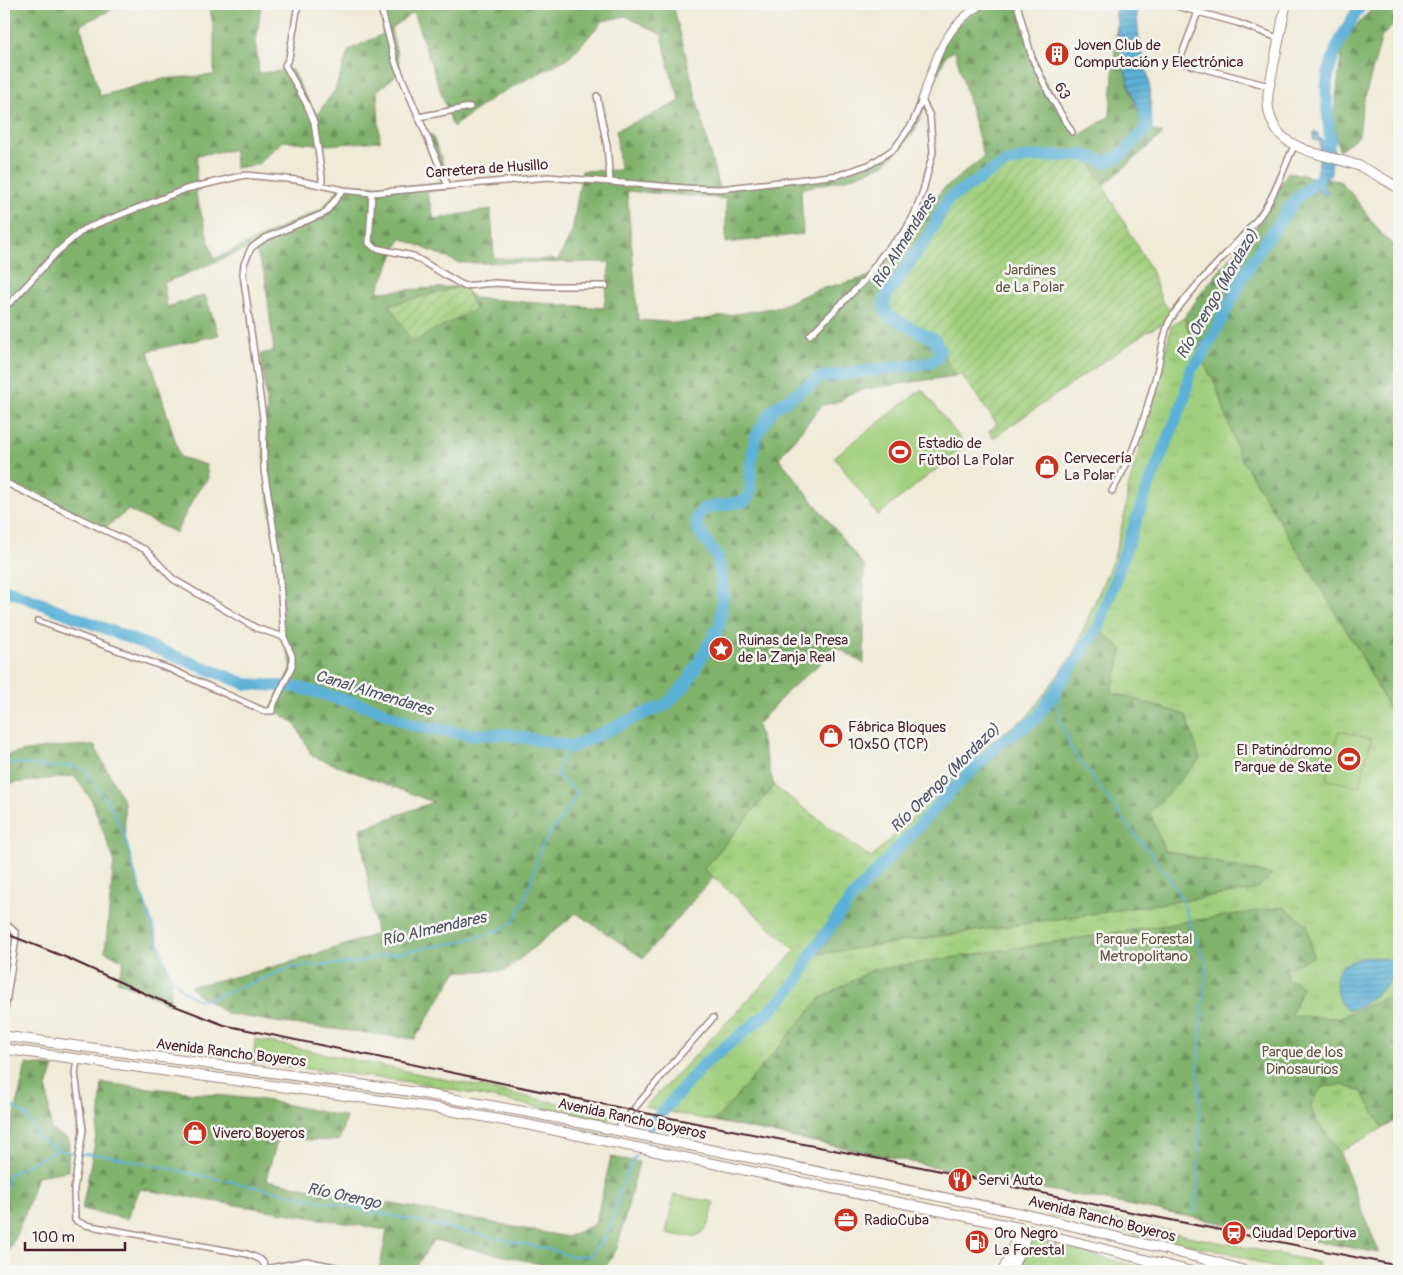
<svg xmlns="http://www.w3.org/2000/svg" width="1403" height="1275" viewBox="0 0 1403 1275" font-family="Pangolin,sans-serif">
<style>
.grass{fill:url(#grass-tufts);stroke:#767754}
.forest{fill:url(#forest-firs);stroke:#65684c;fill-rule:evenodd}
.garden{fill:url(#garden-furrows);stroke:#767754}
.pitch{fill:#a1cf7d;stroke:#767754}
.water{fill:url(#water-rules);stroke:#526881}
.lines{fill:none;stroke-linecap:round;stroke-linejoin:round}
.stream{stroke:#5bb1d7;stroke-width:2}
.river{stroke:#5bb1d7;stroke-width:12}
.minor-casing{stroke:#9d8581;stroke-width:8}
.tertiary-casing{stroke:#9d8581;stroke-width:9}
.primary-casing{stroke:#9d8581;stroke-width:11}
.trunk-casing{stroke:#9d8581;stroke-width:11}
.minor{stroke:#fff;stroke-width:5}
.tertiary{stroke:#fff;stroke-width:7}
.primary{stroke:#fff;stroke-width:9}
.trunk{stroke:#fff;stroke-width:9}
.rail{stroke:#4a1f2b;stroke-width:2}
.labels{text-anchor:middle;dominant-baseline:central;stroke-width:5;stroke-linejoin:round;paint-order:stroke}
.poi-label{font-size:15px;fill:#4a1f2b;stroke:#f6f6f2;text-anchor:start}
.street-label{font-size:15px;fill:#4a1f2b;stroke:#f6f6f2}
.park-label{font-size:15px;fill:#645444;stroke:#f6f6f2}
.water-label{font-size:16px;font-style:italic;fill:#505267;stroke:#f6f6f2}
</style>
<defs>
<pattern id="grass-tufts" width="24" height="20" patternUnits="userSpaceOnUse" patternTransform="scale(1.25)"><rect width="24" height="20" fill="#a1cf7d"/><path d="M3 7l-1-3M5 7V3M7 7l1-3M15 17l-1-3M17 17v-4M19 17l1-3" fill="none" stroke="#8cb16c"/></pattern>
<pattern id="forest-firs" width="22" height="20" patternUnits="userSpaceOnUse" patternTransform="scale(1.25)"><rect width="22" height="20" fill="#80b26c"/><path d="M5 1l3.5 6h-7zM16 11l3.5 6h-7z" fill="#6b9059"/></pattern>
<pattern id="garden-furrows" width="10" height="10" patternUnits="userSpaceOnUse" patternTransform="scale(1.25)"><rect width="10" height="10" fill="#a1cf7d"/><path d="M-1 1l2-2M0 10L10 0M9 11l2-2" fill="none" stroke="#8cb16c"/></pattern>
<pattern id="water-rules" width="6" height="5" patternUnits="userSpaceOnUse" patternTransform="scale(1.25)"><rect width="6" height="5" fill="#5bb1d7"/><path d="M0 2.5h6" fill="none" stroke="#4d8faf"/></pattern>
</defs>
<rect width="100%" height="100%" fill="#f6f6f2"/>
<filter id="ink" filterUnits="userSpaceOnUse"><feTurbulence type="fractalNoise" baseFrequency=".02" numOctaves="2"/><feDisplacementMap in="SourceGraphic" scale="10" xChannelSelector="R" yChannelSelector="G"/><feConvolveMatrix kernelMatrix="1 2 1 2 8 2 1 2 1" color-interpolation-filters="sRGB"/></filter>
<filter id="wash" filterUnits="userSpaceOnUse"><feTurbulence type="fractalNoise" baseFrequency=".0096" numOctaves="4" result="noise"/><feDisplacementMap in="SourceGraphic" scale="20" xChannelSelector="R" yChannelSelector="G"/><feGaussianBlur stdDeviation="1.12" result="paint"/><feColorMatrix in="noise" values="0 0 0 0 0 0 0 0 0 0 0 0 0 0 0 0 0 1.4 0 .05"/><feComposite in="paint" operator="in"/></filter>
<g filter="url(#wash)">
<rect width="100%" height="100%" fill="#f0ebd7"/>
<path class="grass" d="M1288 172 1315 178 1340 181 1386 239 1399 248V1119L1339 1152 1379 1253 1029 1186 645 1107 796 950 704 869 774 786 871 858 987 744 1028 716 1072 656 1114 557 1126 509 1127 492 1156 393 1171 327 1174 323 1184 318 1203 291 1262 219Z
M255 1039 614 1115 608 1121 417 1083 253 1062Z
M1047 1204 1183 1235 1318 1262 1315 1271H1283L1224 1251 1196 1247 1046 1214Z"/>
<path class="forest" d="M4 4H123L80 25 100 96 161 79 214 75V31L209 4H261L256 45 259 73 292 70 315 117 335 90 349 50 383 34 381 4H673L719 189 839 175 871 164 895 148 912 124 949 32 982 4H1017L1032 58 1077 137 1110 116 1117 22C1120 50 1129 103 1146 125 1150 130 1158 132 1163 134L1103 186 948 199 929 235 910 264 888 316 935 340 955 376 864 389 847 395 841 401 822 405 779 458 864 566V664L838 648 789 690 757 725 774 786 704 869 713 878 643 958 576 913 505 971H457L415 1039 276 1022 228 1014 196 993 190 986C254 974 316 956 376 934L360 829 433 802 312 756 297 727 291 721 272 708 292 667 284 637 278 556 271 516 263 441 267 407 261 354 274 351 265 275 254 246 164 283 167 307 205 295 219 335 148 351 180 457 206 465 208 478 195 495 176 533 128 510 103 530 4 482ZM413 12 453 127 495 96 570 57 603 21 626 16 662 35 669 67 680 101 650 116 616 130 620 170 582 171 572 232 558 260 494 258 491 209 434 219 427 192 453 188 432 135 423 137 441 182 413 187 343 185 321 209 214 259 196 195 197 155 234 150 235 168 257 165 283 141 327 145 380 141 377 91 401 71 391 29ZM955 51 984 157 942 190 876 275 816 290 778 307 682 323 638 320 627 191 726 199V243L803 234 801 189 850 178 885 164 913 134 946 55ZM401 238 459 263 610 262 604 308 474 298 467 292 464 286 377 292Z
M1376 4H1399V20L1382 36 1362 108 1359 136 1339 150 1333 122 1343 41Z
M1288 172 1315 178 1307 191 1317 190 1325 195 1322 185 1324 179C1346 172 1371 226 1386 239 1390 243 1395 245 1399 248V729L1359 651 1239 455 1217 388 1193 342 1184 318 1203 291 1262 219Z
M1100 630 1123 650 1111 692 1186 715 1200 759 1150 813 1164 850 1272 875 1255 890 819 954 854 902 953 795 1001 747 1038 720Z
M94 745 124 802 125 837 134 870 171 978 170 1004 117 981 124 961 105 951 114 860 91 799 74 776 4 784V755L51 747Z
M1283 907 1307 924 1313 957 1286 969 1287 978 1302 987 1291 1016 1338 1018 1399 992V1119L1383 1128 1361 1091 1342 1085 1322 1087 1310 1106 1318 1123 1339 1151 1379 1253 1029 1186 715 1121 821 998 872 970Z
M26 1064 54 1067 47 1087 51 1130 69 1140 68 1171 37 1176 25 1214 4 1262V1147L13 1123Z
M102 1083 264 1100 346 1117 339 1141 311 1140 279 1134 266 1180 567 1237 595 1224 611 1157 639 1162 617 1249 603 1271H571L434 1240 413 1271H379L387 1230 140 1189 127 1219 82 1209 99 1121Z"/>
<path class="garden" d="M1083 155 1091 164 1151 270 1162 301 1174 315 1169 321 1148 331 993 438 989 431 997 424 961 374 955 376 935 340 887 315 884 306 886 296 929 235 948 199 1005 163 1030 157Z
M464 286 475 309 412 342 390 305Z"/>
<path class="pitch" d="M922 389 966 446 878 515 834 457Z
M1339 731 1371 739 1359 787 1326 779Z
M674 1195 714 1202C708 1237 701 1241 666 1233Z
M1028 1238 1153 1271H1015Z"/>
<path class="water" d="M1115 4H1136L1139 38 1149 80 1151 103 1147 127C1126 89 1118 46 1115 4Z
M1333 125 1336 139 1333 148 1335 156 1331 165V174L1322 181V185L1329 193 1325 195 1317 190 1307 191C1319 174 1319 162 1320 142L1313 139 1314 132H1317L1320 139 1324 141 1327 134 1325 127Z
M1366 956 1392 960 1395 965 1388 984 1361 1006 1349 1010C1348 1009 1343 1006 1342 1005 1335 998 1334 973 1341 966Z"/>
<g class="lines">
<path class="stream" d="M1060 684 1059 699 1061 724 1072 750 1132 831 1153 856 1179 893 1206 964 1198 1069 1200 1107 1198 1185 1194 1214
M4 764 18 763 49 767 73 766 83 769 94 782 115 813 125 837 134 870 159 946 171 978 185 992 196 999 207 1000 293 967 353 963 381 956 458 942 495 932 512 923 524 902 542 845 566 811 571 805 578 792 557 776 558 766 572 747
M4 1101 27 1116 37 1136 57 1150
M4 1194 8 1175 57 1150 83 1154 105 1155 552 1250 569 1256H589L605 1237 615 1213 620 1188 636 1155"/>
<path class="river" d="M1330 141C1329 121 1325 102 1327 82 1331 53 1346 28 1362 4
M4 589 246 684 297 687 373 708 415 726 472 735 506 734 572 747 638 716 666 705 687 683 720 624 723 588 717 556 697 528V516L703 509 745 501 750 494 751 464 755 438 773 409 821 377 929 363 937 358 940 350 935 340 887 315 884 306 886 296 929 235 948 199 1005 163 1030 157 1083 155 1106 162 1123 154 1147 127 1145 111
M650 1126 704 1064 769 1012 786 995 800 977 811 954 851 899 952 790 1000 743 1037 718 1060 684 1099 626 1145 495 1184 400 1190 371 1204 353 1245 274 1262 246 1296 199 1319 179"/>
</g>
</g>
<g filter="url(#ink)">
<g class="lines">
<defs>
<path id="minor" d="M298 4 289 58 285 65 306 103 314 122 322 177V185
M380 4 396 64 448 186
M1017 4 1032 58 1049 94 1072 132
M1201 4 1179 62 1269 86
M1176 6 1238 23 1278 38
M597 96 607 146 610 181
M419 117 470 107
M372 193 369 243 375 248 413 256 464 286 494 283 546 286H606
M4 307 13 300 58 251 84 229 186 189 245 175 297 180 343 190 372 193 548 177 685 188 720 189 839 175 871 164 895 148 912 124 922 100
M810 335 864 281 883 254 905 231 914 215 923 191 933 152 930 116 922 100
M4 482 146 550 173 579 256 628 284 637
M1112 491C1135 454 1147 410 1158 368 1160 357 1165 328 1170 320 1195 282 1231 252 1259 217 1275 196 1283 170 1294 146
M38 621 172 670 264 711H272V708L292 667V656L284 637 278 556 264 470 263 418 243 274 244 264 251 248 265 238 325 213 343 190
M4 922 16 933V938L4 1016
M77 1060 75 1073 83 1130 74 1189 75 1220 85 1225 247 1254C257 1258 266 1259 265 1271
M616 1130 678 1057 713 1018
M266 1269 306 1261 355 1271"/>
<path id="tertiary" d="M922 100C935 60 943 27 982 4"/>
<path id="primary" d="M1286 4 1268 93C1264 152 1318 151 1359 166 1373 172 1386 181 1399 188
M1003 1271 1021 1228
M1011 1271 1029 1230"/>
<path id="trunk" d="M4 1036 414 1092 532 1113 1029 1215 1212 1261 1246 1271
M4 1049 430 1107 529 1125 1021 1228 1190 1271"/>
</defs>
<use href="#minor" class="minor-casing"/>
<use href="#tertiary" class="tertiary-casing"/>
<use href="#primary" class="primary-casing"/>
<use href="#trunk" class="trunk-casing"/>
<use href="#minor" class="minor"/>
<use href="#tertiary" class="tertiary"/>
<use href="#primary" class="primary"/>
<use href="#trunk" class="trunk"/>
<path class="rail" d="M4 933 65 957 157 999 224 1025 645 1113 936 1170 1111 1208 1399 1266"/>
</g>
</g>
<defs>
<symbol id="building-disc" viewBox="-11 -11 22 22"><circle r="9.5" fill="#c8321e" stroke="#f6f6f2"/><path d="M-4-6H4V6H1V3H-1V6H-4ZM-2.5-4.3h1.7v1.8h-1.7ZM.8-4.3h1.7v1.8H.8ZM-2.5-1h1.7V.8h-1.7ZM.8-1h1.7V.8H.8Z" fill="#fff"/></symbol>
<symbol id="stadium-disc" viewBox="-11 -11 22 22"><circle r="9.5" fill="#c8321e" stroke="#f6f6f2"/><path d="M0-5a6.5 5 0 1 0 0 10a6.5 5 0 1 0 0-10ZM-3.5-1.8h7v3.6h-7Z" fill="#fff"/></symbol>
<symbol id="shop-disc" viewBox="-11 -11 22 22"><circle r="9.5" fill="#c8321e" stroke="#f6f6f2"/><path d="M-5-2.5h2.3a2.7 3.5 0 0 1 5.4 0H5L5.5 6h-11ZM-1.5-2.5h3a1.5 2.3 0 0 0-3 0Z" fill="#fff"/></symbol>
<symbol id="sight-disc" viewBox="-11 -11 22 22"><circle r="9.5" fill="#c8321e" stroke="#f6f6f2"/><path d="M0-6L1.8-2.2L6-1.7L2.9 1.2L3.7 5.4L0 3.3L-3.7 5.4L-2.9 1.2L-6-1.7L-1.8-2.2Z" fill="#fff"/></symbol>
<symbol id="restaurant-disc" viewBox="-11 -11 22 22"><circle r="9.5" fill="#c8321e" stroke="#f6f6f2"/><path d="M-5-6h1v4h1v-4h1v4h1v-4h1v5L-1.5 .5V6h-2V.5L-5-1ZM5-6V6H3V1.5H1.5Q1.5-4 5-6Z" fill="#fff"/></symbol>
<symbol id="office-disc" viewBox="-11 -11 22 22"><circle r="9.5" fill="#c8321e" stroke="#f6f6f2"/><path d="M-6-3h4V-5.5h4V-3h4V5H-6ZM-1-4.5V-3h2v-1.5ZM-6 0V1H6V0Z" fill="#fff"/></symbol>
<symbol id="station-disc" viewBox="-11 -11 22 22"><circle r="9.5" fill="#c8321e" stroke="#f6f6f2"/><path d="M-3-6H3Q5-6 5-4V2Q5 4 3 4L4.5 6H3L1.5 4h-3L-3 6H-4.5L-3 4Q-5 4-5 2V-4Q-5-6-3-6ZM-3.5-4v3h7v-3ZM-3.5 1v1.5H-2V1ZM2 1v1.5H3.5V1Z" fill="#fff"/></symbol>
<symbol id="fuel-disc" viewBox="-11 -11 22 22"><circle r="9.5" fill="#c8321e" stroke="#f6f6f2"/><path d="M-5.5-6h7V0h2V4h1.3V-2.5L3-4.5l.8-.8L6-3V5H2.5V1h-1V6h-7ZM-4.2-4.7v3.2H.2V-4.7Z" fill="#fff"/></symbol>
</defs>
<g fill-rule="evenodd">
<use href="#building-disc" x="1043" y="40" width="28" height="28"/>
<use href="#stadium-disc" x="886" y="438" width="28" height="28"/>
<use href="#shop-disc" x="1033" y="453" width="28" height="28"/>
<use href="#sight-disc" x="707" y="635" width="28" height="28"/>
<use href="#shop-disc" x="817" y="722" width="28" height="28"/>
<use href="#stadium-disc" x="1335" y="745" width="28" height="28"/>
<use href="#shop-disc" x="181" y="1119" width="28" height="28"/>
<use href="#restaurant-disc" x="946" y="1166" width="28" height="28"/>
<use href="#office-disc" x="832" y="1206" width="28" height="28"/>
<use href="#station-disc" x="1220" y="1219" width="28" height="28"/>
<use href="#fuel-disc" x="963" y="1228" width="28" height="28"/>
</g>
<g class="labels">
<g class="poi-label">
<text x="1074" y="45">Joven Club de<tspan x="1074" dy="17">Computación y Electrónica</tspan></text>
<text x="918" y="443">Estadio de<tspan x="918" dy="17">Fútbol La Polar</tspan></text>
<text x="1064" y="458">Cervecería<tspan x="1064" dy="17">La Polar</tspan></text>
<text x="738" y="640">Ruinas de la Presa<tspan x="738" dy="17">de la Zanja Real</tspan></text>
<text x="848" y="727">Fábrica Bloques<tspan x="848" dy="17">10x50 (TCP)</tspan></text>
<text x="1332" y="750" text-anchor="end">El Patinódromo<tspan x="1332" dy="17">Parque de Skate</tspan></text>
<text x="212" y="1133">Vivero Boyeros</text>
<text x="978" y="1180">Servi Auto</text>
<text x="864" y="1220">RadioCuba</text>
<text x="994" y="1233">Oro Negro<tspan x="994" dy="17">La Forestal</tspan></text>
<text x="1252" y="1233">Ciudad Deportiva</text>
</g>
<g class="street-label">
<text transform="translate(1062 91) rotate(61)">63</text>
<text transform="translate(487 169) rotate(-4)">Carretera de Husillo</text>
<text transform="translate(231 1053) rotate(7)">Avenida Rancho Boyeros</text>
<text transform="translate(632 1119) rotate(12)">Avenida Rancho Boyeros</text>
<text transform="translate(1102 1219) rotate(14)">Avenida Rancho Boyeros</text>
</g>
<g class="park-label">
<text x="1030" y="270">Jardines<tspan x="1030" dy="17">de La Polar</tspan></text>
<text x="1144" y="939">Parque Forestal<tspan x="1144" dy="17">Metropolitano</tspan></text>
<text x="1302" y="1052">Parque de los<tspan x="1302" dy="17">Dinosaurios</tspan></text>
</g>
<g class="water-label">
<text transform="translate(904 241) rotate(-58)">Río Almendares</text>
<text transform="translate(1217 294) rotate(-60)">Río Orengo (Mordazo)</text>
<text transform="translate(374 693) rotate(17)">Canal Almendares</text>
<text transform="translate(945 778) rotate(-45)">Río Orengo (Mordazo)</text>
<text transform="translate(434 929) rotate(-13)">Río Almendares</text>
<text transform="translate(344 1196) rotate(12)">Río Orengo</text>
</g>
</g>
<rect width="1403" height="1275" fill="none" stroke="#f6f6f2" stroke-width="20"/>
<path d="M25 1242v8h100v-8" fill="none" stroke="#4a1f2b" stroke-width="2.5"/>
<text x="32" y="1242" font-size="15" fill="#4a1f2b" stroke="#f6f6f2" stroke-width="4" paint-order="stroke">100 m</text>
</svg>
